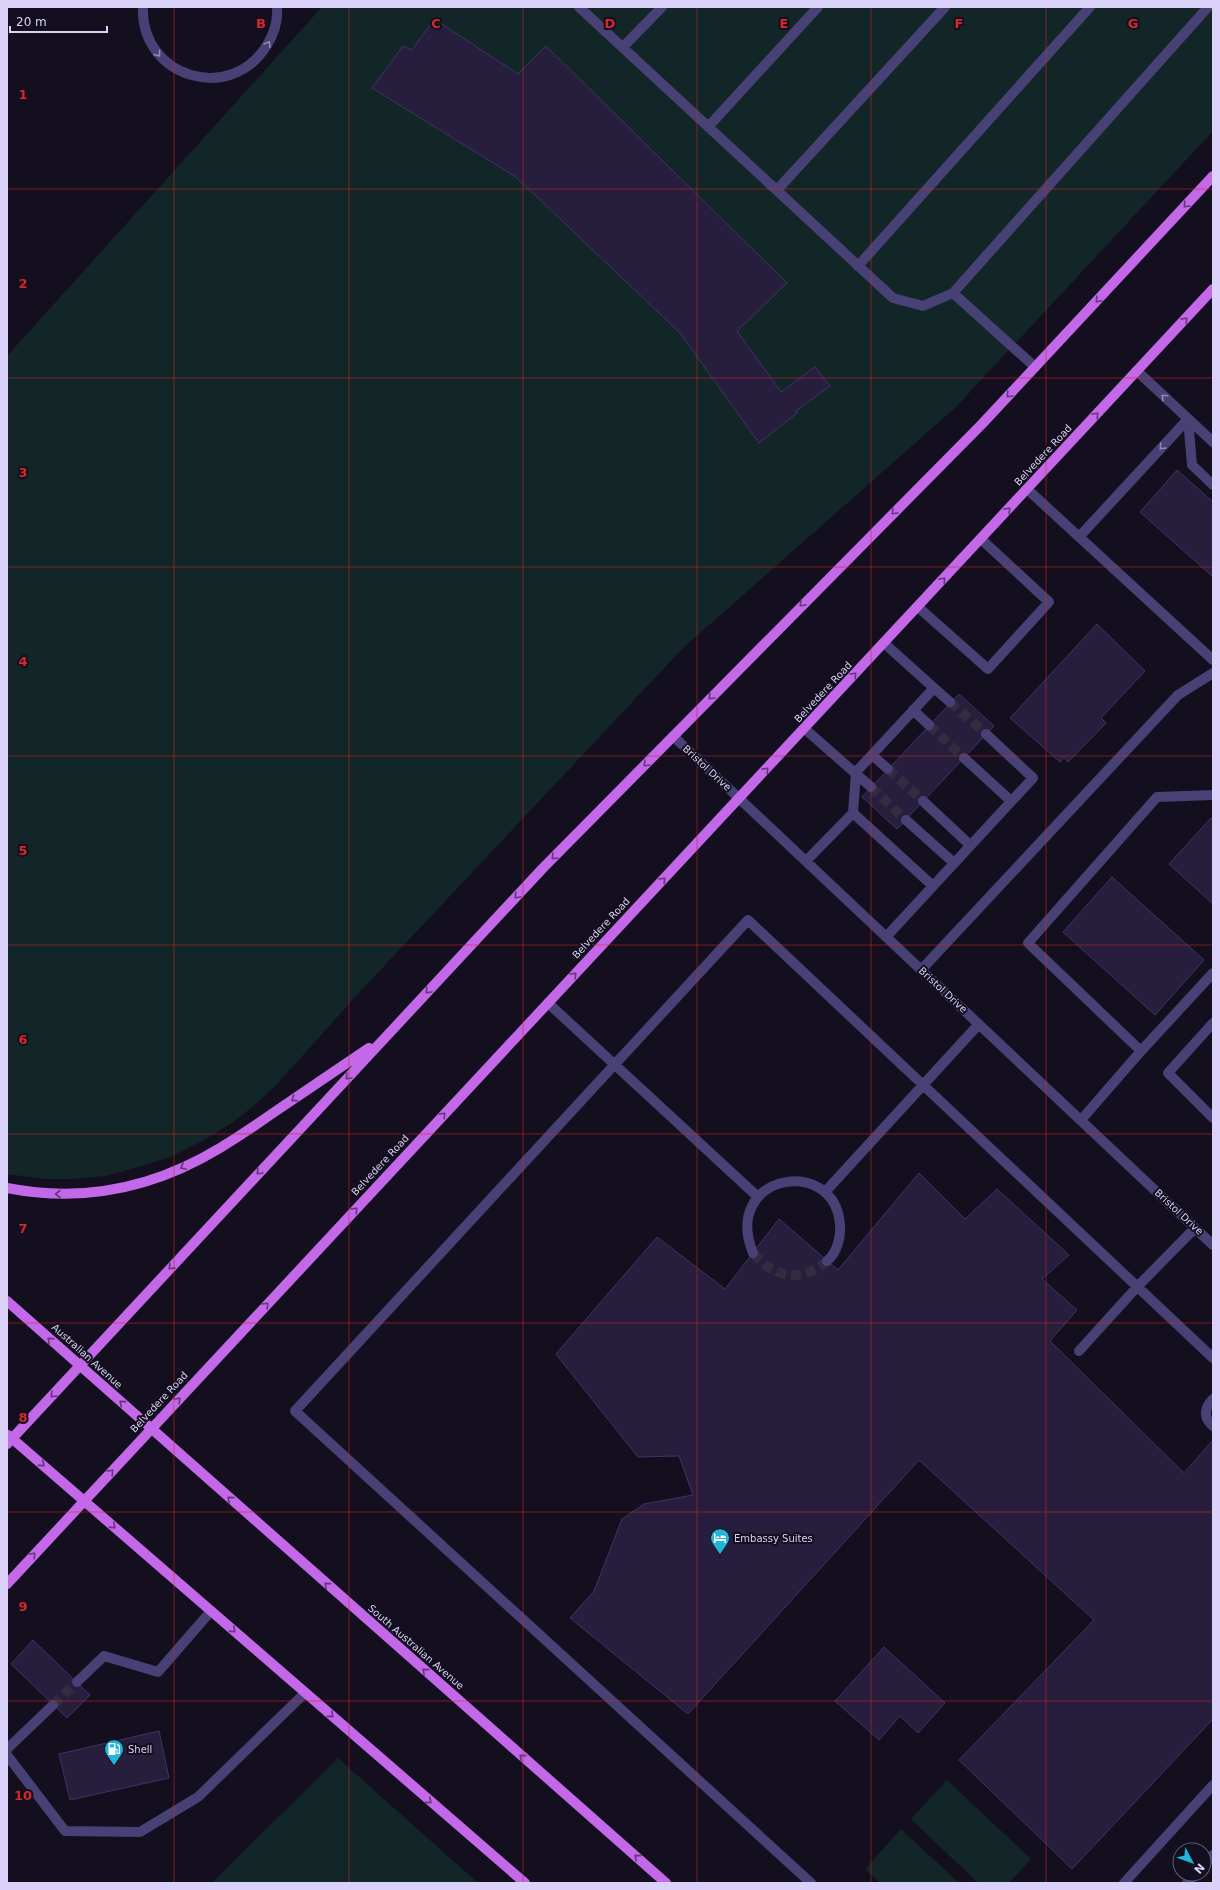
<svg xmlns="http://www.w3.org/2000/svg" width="1220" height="1890" viewBox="0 0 1220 1890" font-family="'DejaVu Sans',sans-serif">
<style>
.green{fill:#132627}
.building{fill:#261e3c;stroke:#413365}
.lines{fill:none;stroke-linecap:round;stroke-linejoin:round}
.minor-tunnel{stroke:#312c3f;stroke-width:10;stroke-dasharray:10 5;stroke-linecap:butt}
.minor{stroke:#474176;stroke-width:10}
.major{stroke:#c468ea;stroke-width:10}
.oneway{stroke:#908ab8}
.oneway2{stroke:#63377a}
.grid{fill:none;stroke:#d62828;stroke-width:1;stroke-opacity:0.55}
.labels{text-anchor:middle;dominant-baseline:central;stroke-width:4;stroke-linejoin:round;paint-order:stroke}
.street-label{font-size:10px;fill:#dad2f9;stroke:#130f1e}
.poi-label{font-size:10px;fill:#dad2f9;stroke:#130f1e;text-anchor:start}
.grid-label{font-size:13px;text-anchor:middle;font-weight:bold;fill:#d62828;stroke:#130f1e;stroke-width:4;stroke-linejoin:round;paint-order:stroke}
</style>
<rect width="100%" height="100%" fill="#130f1e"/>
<path class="green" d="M322 7H1213V131L955 408 683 648 356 996 279 1082 255 1105 233 1122 206 1139 170 1157 142 1166 105 1176 71 1179H44L7 1174V356Z
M338 1758 478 1883H212Z
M947 1780 1031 1859 1009 1883H978L911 1819Z
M901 1829 959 1883H880L865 1869Z"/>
<path class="building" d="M434 19 518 74 546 46 787 283 737 331 781 392 815 367 830 386 796 411 797 413 759 443 680 333 516 177 372 88 403 46 412 50Z
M1177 470 1213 502V577L1140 512Z
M1097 624 1145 671 1101 718 1106 723 1068 762 1064 757 1060 762 1010 718Z
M959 694 994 726 897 829 862 797Z
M1211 818 1213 820V904L1169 864Z
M1112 877 1204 960 1155 1015 1063 932Z
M919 1173 965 1219 997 1189 1069 1255 1042 1279 1077 1310 1050 1341 1184 1473 1213 1440V1719L1072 1869 959 1760 1094 1620 919 1460 688 1714 570 1618 594 1591 622 1519 644 1504 693 1495 679 1456 638 1457 556 1354 657 1237 725 1289 779 1219 838 1270Z
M33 1640 90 1695 67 1718 11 1664Z
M884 1647 945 1703 918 1733 900 1716 879 1740 835 1701Z
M159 1731 169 1778 70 1800 59 1754Z"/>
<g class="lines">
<path class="minor-tunnel" d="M950 702 986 734
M929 725 964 758
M888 769 923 801
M871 787 906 820
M753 1253C774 1278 801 1283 827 1261
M53 1705 77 1682"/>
<path class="minor" d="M143 7C140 77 231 105 267 45 274 34 278 20 277 7
M579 7 893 298 923 306 953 293 1208 7
M623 47 662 7
M708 127 818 7
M777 190 945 7
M858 266 1090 7
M953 293 1035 367
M1137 371 1213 442
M1188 419 1192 465 1213 485
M1027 489 1213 660
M1079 537 1188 419
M918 607 988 669 1049 602 981 539
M884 643 934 688 856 772 853 813 933 886
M934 688 950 702
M913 710 929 725
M805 729 871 787
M673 736 1213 1245
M872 755 888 769
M964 758 1011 801
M923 801 970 845
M906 820 954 863
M806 861 853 813
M886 937 1033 778 986 734
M921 970 1178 695 1213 673
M548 1003 758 1197
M1213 1023 1168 1073 1213 1118
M1141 1051 1213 973
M1081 1120 1141 1051 1028 943 1157 797 1213 795
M825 1192 979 1024
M753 1253C721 1174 835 1154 840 1225 841 1237 837 1253 827 1261
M1079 1351 1137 1287 1195 1228
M1213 1399C1204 1408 1203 1418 1213 1426
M77 1682 104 1656 158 1672 211 1611
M7 1749 53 1705
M7 1755 65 1831 140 1832 198 1797 305 1693
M1204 1864 1213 1855
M811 1883 295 1411 748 920 1213 1358
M1124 1883 1213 1785
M1187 1883 1195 1874"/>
<path class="major" d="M7 1188C83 1203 154 1188 220 1148 238 1137 256 1125 273 1113 305 1091 337 1070 369 1048
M7 1301 666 1883
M8 1435 525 1883
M7 1444 543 868 982 424 1213 176
M7 1584 1213 289"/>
</g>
<defs><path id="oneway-chevron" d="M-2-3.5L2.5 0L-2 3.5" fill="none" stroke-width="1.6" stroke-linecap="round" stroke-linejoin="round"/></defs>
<g class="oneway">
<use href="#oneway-chevron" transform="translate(268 44) rotate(-59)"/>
<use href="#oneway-chevron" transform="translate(158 54) rotate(52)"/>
<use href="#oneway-chevron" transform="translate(1164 397) rotate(-137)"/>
<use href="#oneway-chevron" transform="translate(1162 447) rotate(133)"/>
</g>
<g class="oneway2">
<use href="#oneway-chevron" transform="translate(1186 205) rotate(133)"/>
<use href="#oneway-chevron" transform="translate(1098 300) rotate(133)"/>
<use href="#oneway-chevron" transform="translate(1185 320) rotate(-47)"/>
<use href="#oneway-chevron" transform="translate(1009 395) rotate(133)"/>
<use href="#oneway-chevron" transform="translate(1096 415) rotate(-47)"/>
<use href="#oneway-chevron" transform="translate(1008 510) rotate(-47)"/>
<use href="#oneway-chevron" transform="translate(894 512) rotate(135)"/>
<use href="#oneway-chevron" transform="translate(943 580) rotate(-47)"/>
<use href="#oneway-chevron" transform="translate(802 604) rotate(135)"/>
<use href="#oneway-chevron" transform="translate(854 675) rotate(-47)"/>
<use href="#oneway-chevron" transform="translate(711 697) rotate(134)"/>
<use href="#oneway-chevron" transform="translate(646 764) rotate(135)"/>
<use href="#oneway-chevron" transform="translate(766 770) rotate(-47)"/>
<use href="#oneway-chevron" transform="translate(554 857) rotate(135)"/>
<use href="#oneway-chevron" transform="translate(663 880) rotate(-47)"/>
<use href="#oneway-chevron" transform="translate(517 896) rotate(133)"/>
<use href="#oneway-chevron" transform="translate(574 975) rotate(-47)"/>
<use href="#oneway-chevron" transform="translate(428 991) rotate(133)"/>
<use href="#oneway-chevron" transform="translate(348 1077) rotate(133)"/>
<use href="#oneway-chevron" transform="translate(294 1099) rotate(146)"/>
<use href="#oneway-chevron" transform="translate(443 1115) rotate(-47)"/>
<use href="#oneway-chevron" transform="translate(183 1167) rotate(155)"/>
<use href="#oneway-chevron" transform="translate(259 1172) rotate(133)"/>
<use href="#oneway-chevron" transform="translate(58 1194) rotate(-180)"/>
<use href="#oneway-chevron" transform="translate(355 1210) rotate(-47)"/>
<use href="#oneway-chevron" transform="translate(171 1267) rotate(133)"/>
<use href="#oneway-chevron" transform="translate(266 1305) rotate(-47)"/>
<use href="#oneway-chevron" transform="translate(50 1340) rotate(-138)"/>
<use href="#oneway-chevron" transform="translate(53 1395) rotate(133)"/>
<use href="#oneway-chevron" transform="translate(178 1400) rotate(-47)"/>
<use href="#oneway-chevron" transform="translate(122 1403) rotate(-139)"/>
<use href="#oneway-chevron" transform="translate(42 1464) rotate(41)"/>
<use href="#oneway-chevron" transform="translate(111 1472) rotate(-47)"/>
<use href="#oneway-chevron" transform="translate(230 1499) rotate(-139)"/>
<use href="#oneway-chevron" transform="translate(113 1526) rotate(41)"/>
<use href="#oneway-chevron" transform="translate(33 1555) rotate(-47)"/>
<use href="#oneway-chevron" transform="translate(327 1585) rotate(-139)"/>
<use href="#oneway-chevron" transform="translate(233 1630) rotate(41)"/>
<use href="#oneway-chevron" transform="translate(425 1671) rotate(-139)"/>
<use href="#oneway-chevron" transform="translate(331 1715) rotate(41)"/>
<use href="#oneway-chevron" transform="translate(522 1757) rotate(-139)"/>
<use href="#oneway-chevron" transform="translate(429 1801) rotate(41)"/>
<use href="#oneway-chevron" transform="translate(637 1857) rotate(-139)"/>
</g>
<path class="grid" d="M174 7V1883M349 7V1883M523 7V1883M697 7V1883M871 7V1883M1046 7V1883M7 189H1213M7 378H1213M7 567H1213M7 756H1213M7 945H1213M7 1134H1213M7 1323H1213M7 1512H1213M7 1701H1213"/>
<defs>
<symbol id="hotel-pin" viewBox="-11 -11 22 30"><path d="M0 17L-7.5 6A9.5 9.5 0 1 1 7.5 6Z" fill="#1fb6d8" stroke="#130f1e"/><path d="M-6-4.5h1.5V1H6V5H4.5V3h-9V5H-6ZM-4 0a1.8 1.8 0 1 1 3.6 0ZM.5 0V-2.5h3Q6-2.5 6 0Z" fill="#fff"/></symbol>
<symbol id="fuel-pin" viewBox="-11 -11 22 30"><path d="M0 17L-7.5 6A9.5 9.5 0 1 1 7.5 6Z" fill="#1fb6d8" stroke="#130f1e"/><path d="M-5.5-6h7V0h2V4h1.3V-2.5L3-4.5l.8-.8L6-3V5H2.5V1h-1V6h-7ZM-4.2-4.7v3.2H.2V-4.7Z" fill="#fff"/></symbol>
</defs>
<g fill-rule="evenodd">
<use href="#hotel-pin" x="709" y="1527" width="22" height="30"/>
<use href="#fuel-pin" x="103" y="1738" width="22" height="30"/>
</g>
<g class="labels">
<g class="street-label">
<text transform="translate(1043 455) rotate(-47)">Belvedere Road</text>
<text transform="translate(823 692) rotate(-47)">Belvedere Road</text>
<text transform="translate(707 768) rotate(43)">Bristol Drive</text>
<text transform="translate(601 928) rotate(-47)">Belvedere Road</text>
<text transform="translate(943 990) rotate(43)">Bristol Drive</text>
<text transform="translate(380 1165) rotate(-47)">Belvedere Road</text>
<text transform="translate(1179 1212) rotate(43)">Bristol Drive</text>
<text transform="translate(87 1356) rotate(42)">Australian Avenue</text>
<text transform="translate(159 1402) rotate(-47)">Belvedere Road</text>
<text transform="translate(416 1647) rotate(41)">South Australian Avenue</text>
</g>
<g class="poi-label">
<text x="734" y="1538">Embassy Suites</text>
<text x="128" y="1749">Shell</text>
</g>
</g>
<g class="grid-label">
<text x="261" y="28">B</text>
<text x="436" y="28">C</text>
<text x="610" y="28">D</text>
<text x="784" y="28">E</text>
<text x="959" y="28">F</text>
<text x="1133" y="28">G</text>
<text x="23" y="99">1</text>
<text x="23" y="288">2</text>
<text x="23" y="477">3</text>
<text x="23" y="666">4</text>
<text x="23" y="855">5</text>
<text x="23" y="1044">6</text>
<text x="23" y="1233">7</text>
<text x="23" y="1422">8</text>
<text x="23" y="1611">9</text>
<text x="23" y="1800">10</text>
</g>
<rect width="1220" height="1890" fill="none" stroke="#dad2f9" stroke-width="16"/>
<g transform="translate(1192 1862) rotate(131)"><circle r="19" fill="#130f1e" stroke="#635d76"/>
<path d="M0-3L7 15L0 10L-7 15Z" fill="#1fb6d8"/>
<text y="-6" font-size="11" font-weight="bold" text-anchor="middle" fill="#dad2f9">N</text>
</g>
<path d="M10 26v6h97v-6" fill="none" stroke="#dad2f9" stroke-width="2"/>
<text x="16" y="26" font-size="12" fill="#dad2f9" stroke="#130f1e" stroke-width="3" paint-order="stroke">20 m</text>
</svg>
